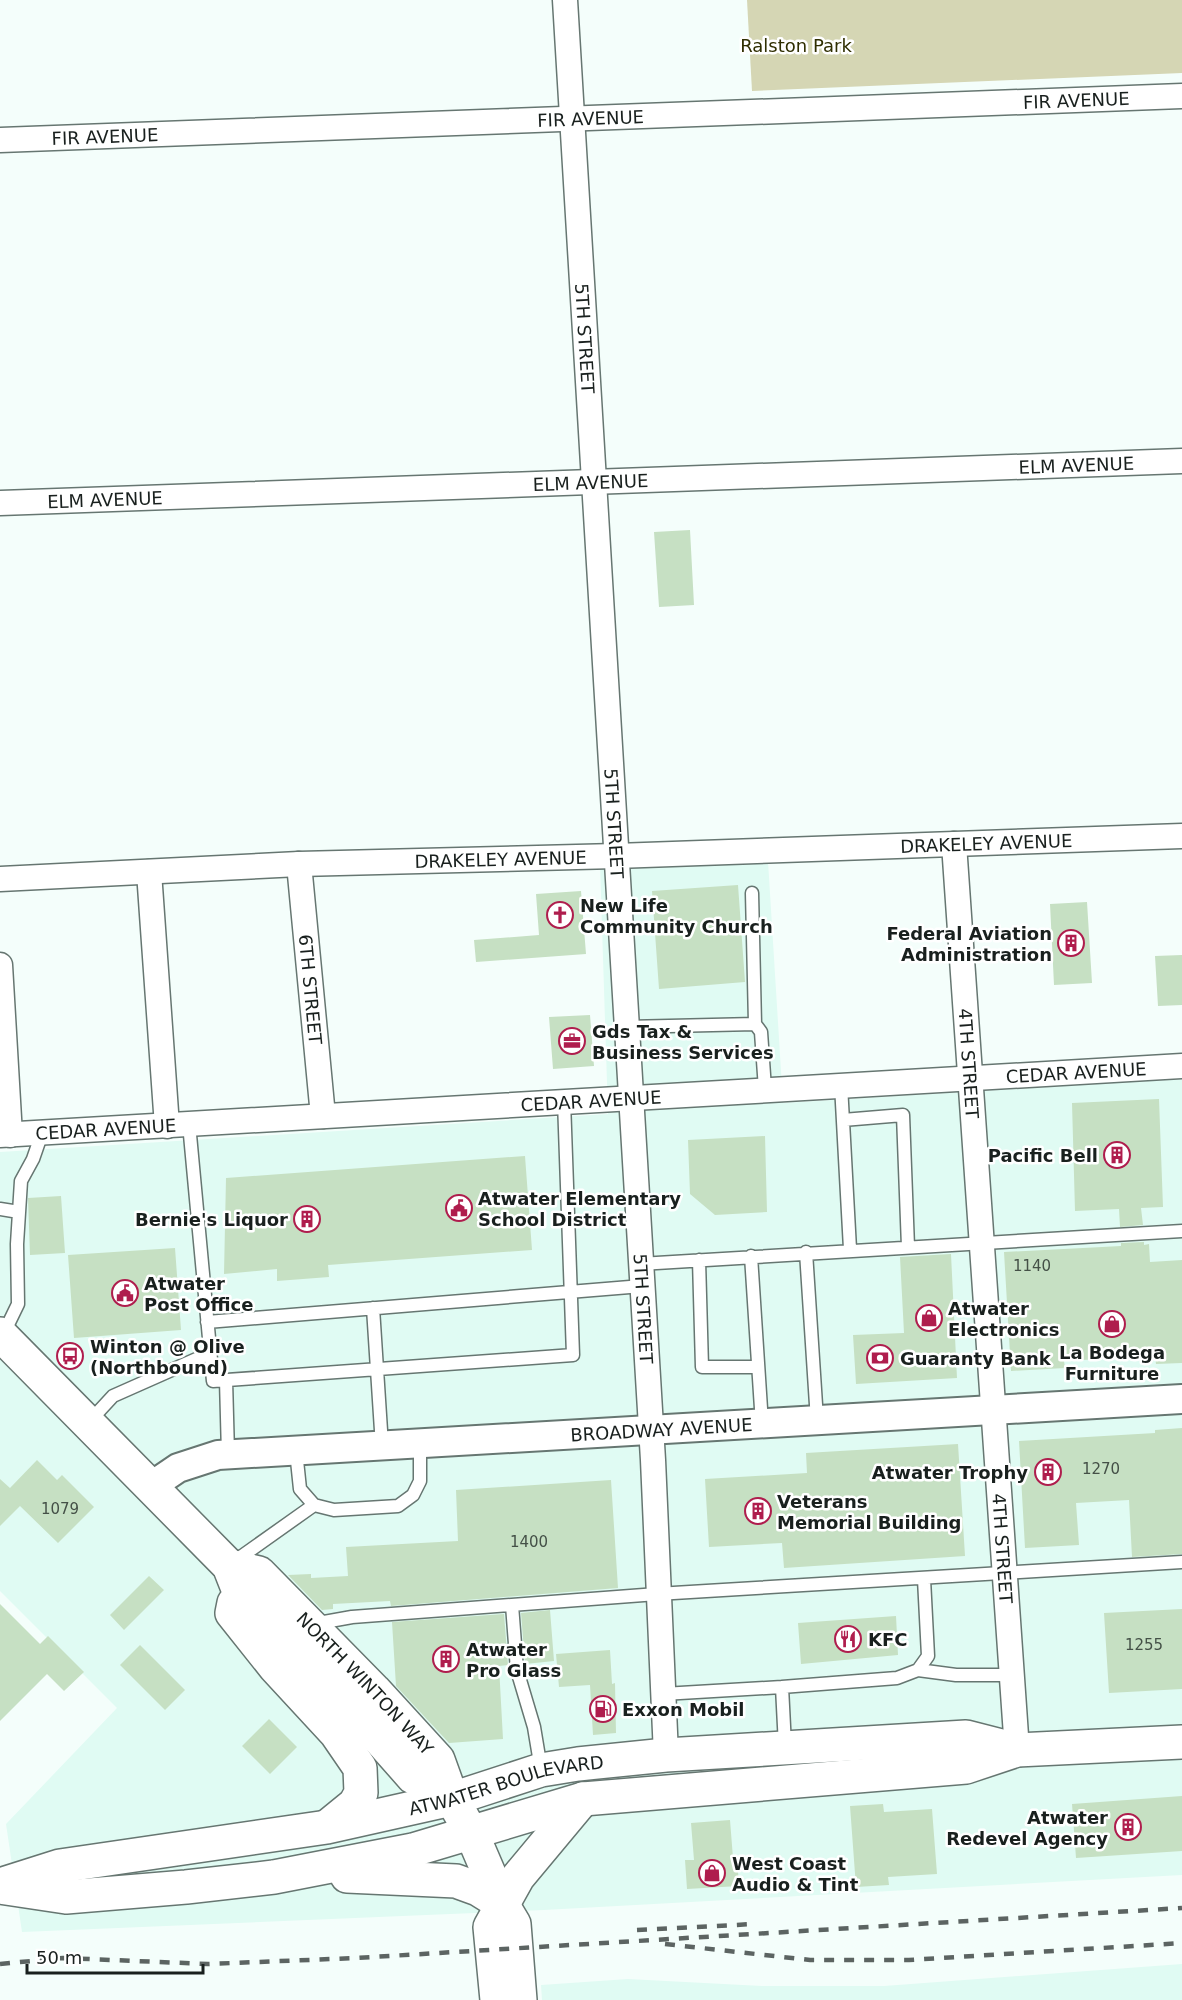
<svg xmlns="http://www.w3.org/2000/svg" width="1182" height="2000" viewBox="0 0 1182 2000" font-family="'DejaVu Sans',sans-serif">
<style>
.built{fill:#e0fbf3}
.green{fill:#d5d6b4}
.building{fill:#c6e0c3}
.lines{fill:none;stroke-linecap:round;stroke-linejoin:round}
.service-casing{stroke:#667671;stroke-width:15}
.minor-casing{stroke:#667671;stroke-width:27}
.tertiary-casing{stroke:#667671;stroke-width:32}
.secondary-casing{stroke:#667671;stroke-width:36}
.service{stroke:#fff;stroke-width:12}
.minor{stroke:#fff;stroke-width:24}
.tertiary{stroke:#fff;stroke-width:28}
.secondary{stroke:#fff;stroke-width:33}
.rail{stroke:#5c6462;stroke-width:4.5;stroke-dasharray:10 10;stroke-linecap:butt}
.labels{text-anchor:middle;dominant-baseline:central;stroke-width:5;stroke-linejoin:round;paint-order:stroke}
.number-label{font-size:15px;fill:#445047}
.park-label{font-size:18px;fill:#2f2e01;stroke:#fff}
.street-label{font-size:18px;fill:#19201e;stroke:#fff}
.poi-label{font-size:18px;font-weight:bold;fill:#19201e;stroke:#fff;text-anchor:start}
</style>
<rect width="100%" height="100%" fill="#f4fefb"/>
<path class="built" d="M768 861 783 1103 1182 1079V1875L544 1910 22 1932 6 1824 117 1708 0 1591V1152L608 1114 600 864Z
M1182 1964V2000H542L541 1985 628 1979 762 1986H884Z"/>
<path class="green" d="M747 0H1182V73L752 91Z"/>
<path class="building" d="M690 530 694 605 659 607 654 532Z
M738 885 745 982 659 989 652 891Z
M581 891 586 954 476 962 474 940 539 935 536 894Z
M1087 902 1092 983 1054 985 1050 904Z
M1182 955V1005L1158 1006 1155 956Z
M590 1015 594 1066 553 1069 549 1017Z
M1159 1099 1163 1207 1141 1208 1143 1225 1120 1227 1119 1209 1075 1211 1072 1103Z
M765 1136 767 1212 715 1215 690 1194 688 1140Z
M525 1156 532 1250 328 1265 329 1277 277 1281V1269L224 1274 226 1178Z
M61 1196 65 1253 30 1255 28 1198Z
M1144 1242V1245L1149 1244 1150 1262 1182 1260V1363L1156 1364 1155 1356 1064 1361 1065 1368 1011 1371 1004 1252 1121 1246V1243Z
M175 1248 181 1330 74 1338 68 1255Z
M951 1254 957 1378 856 1384 853 1335 904 1333 900 1257Z
M1182 1428V1554L1132 1557 1129 1500 1076 1503 1079 1545 1025 1548 1019 1441 1155 1433V1430Z
M958 1444 965 1556 784 1568 782 1543 709 1547 705 1479 807 1473 806 1453Z
M37 1460 57 1480 62 1475 94 1507 58 1543 20 1506 0 1526V1479L10 1488Z
M611 1480 618 1588 391 1606 390 1601 333 1604V1609L322 1610 288 1575 311 1574V1578L348 1576 346 1547 458 1541 456 1490Z
M149 1576 164 1590 124 1630 110 1615Z
M0 1604 40 1644 48 1636 84 1672 64 1691 47 1674 0 1721Z
M1182 1609V1689L1109 1693 1104 1613Z
M550 1610 554 1661 525 1664 521 1613Z
M504 1614 508 1665 499 1666 503 1739 449 1743 396 1686 392 1622Z
M896 1616 898 1655 801 1664 798 1623Z
M140 1645 185 1690 165 1710 120 1665Z
M610 1650 612 1684 615 1683 616 1733 593 1735 590 1685 559 1687 556 1654Z
M269 1719 297 1747 270 1774 242 1746Z
M1182 1796V1851L1076 1858 1072 1804Z
M883 1804 884 1812 932 1809 937 1874 888 1877 889 1885 856 1887 850 1806Z
M730 1820 733 1858 737 1857 739 1886 687 1889 685 1860H694L691 1823Z"/>
<g class="lines">
<defs>
<path id="service" d="M752 893 755 1024
M626 1027 755 1024 761 1032 765 1089
M841 1085 850 1249
M843 1120 903 1115 908 1247
M189 1124 213 1381 573 1355 564 1101
M0 1209 19 1212
M806 1252 817 1420
M751 1256 762 1424
M699 1260 702 1367H758
M640 1264 1182 1231
M373 1308 382 1446
M207 1322 642 1286
M3 1335 18 1304 17 1244 21 1181 33 1159 42 1133
M226 1380 228 1454
M88 1423 113 1396 210 1353
M296 1451 300 1489 314 1505 334 1510 398 1506 413 1495 420 1481V1445
M235 1561 314 1505
M512 1605 517 1670 534 1727 541 1769
M313 1624 352 1617 657 1594 1182 1562
M918 1670 956 1675H1011
M782 1687 897 1678 918 1670 928 1656 924 1579
M663 1694 782 1687 785 1746"/>
<g id="minor">
<path id="s1" d="M565 0 653 1460 666 1755"/>
<path id="s2" d="M0 140 1182 96"/>
<path id="s3" d="M0 503 1182 461"/>
<path id="s4" d="M954 844 1017 1750"/>
<path id="s5" d="M299 864 323 1116"/>
<path d="M149 872 167 1126"/>
<path id="s6" d="M0 879 299 864 616 856 1182 836"/>
<path d="M0 965 10 1135"/>
<path id="s7" d="M0 1135 1182 1066"/>
</g>
<g id="tertiary">
<path id="s8" d="M150 1487 178 1468 218 1455 1182 1399"/>
</g>
<g id="secondary">
<path d="M0 1334 229 1566 240 1594 352 1708 413 1777 452 1799"/>
<path id="s9" d="M229 1566 259 1573 374 1690 438 1760 452 1799 472 1834 502 1904 514 1924 520 2000"/>
<path d="M234 1603 232 1613 275 1667 336 1733 360 1768 361 1793 355 1804 328 1826"/>
<path d="M347 1876 456 1881 478 1889 502 1904"/>
<path id="s10" d="M3 1884 60 1866 327 1827 452 1799 541 1770 578 1764 666 1755 966 1737 1017 1750"/>
<path d="M0 1887 66 1897 186 1887 274 1877 413 1850 583 1799 966 1767 1017 1750 1182 1742"/>
<path d="M497 2000 490 1927 518 1877 583 1799"/>
</g>
</defs>
<use href="#service" class="service-casing"/>
<use href="#minor" class="minor-casing"/>
<use href="#tertiary" class="tertiary-casing"/>
<use href="#secondary" class="secondary-casing"/>
<use href="#service" class="service"/>
<use href="#minor" class="minor"/>
<use href="#tertiary" class="tertiary"/>
<use href="#secondary" class="secondary"/>
<path class="rail" d="M637 1930 754 1924
M665 1944 810 1960H909L1182 1943
M0 1964 63 1958 208 1964 356 1958 1182 1908"/>
</g>
<defs>
<symbol id="church-ring" viewBox="-11 -11 22 22"><circle r="9.5" fill="#fff" stroke="#af1d4d" stroke-width="1.5"/><path d="M-1.2-6h2.4v3.5h3.3v2.4h-3.3V6h-2.4V-.1h-3.3v-2.4h3.3Z" fill="#af1d4d"/></symbol>
<symbol id="building-ring" viewBox="-11 -11 22 22"><circle r="9.5" fill="#fff" stroke="#af1d4d" stroke-width="1.5"/><path d="M-4-6H4V6H1V3H-1V6H-4ZM-2.5-4.3h1.7v1.8h-1.7ZM.8-4.3h1.7v1.8H.8ZM-2.5-1h1.7V.8h-1.7ZM.8-1h1.7V.8H.8Z" fill="#af1d4d"/></symbol>
<symbol id="office-ring" viewBox="-11 -11 22 22"><circle r="9.5" fill="#fff" stroke="#af1d4d" stroke-width="1.5"/><path d="M-6-3h4V-5.5h4V-3h4V5H-6ZM-1-4.5V-3h2v-1.5ZM-6 0V1H6V0Z" fill="#af1d4d"/></symbol>
<symbol id="civic-ring" viewBox="-11 -11 22 22"><circle r="9.5" fill="#fff" stroke="#af1d4d" stroke-width="1.5"/><path d="M-.6-6.5H3V-4.5H.6V-3L4-1V1h2V6H-6V1h2V-1L-.6-3ZM-1.2 2.5V6h2.4V2.5Z" fill="#af1d4d"/></symbol>
<symbol id="shop-ring" viewBox="-11 -11 22 22"><circle r="9.5" fill="#fff" stroke="#af1d4d" stroke-width="1.5"/><path d="M-5-2.5h2.3a2.7 3.5 0 0 1 5.4 0H5L5.5 6h-11ZM-1.5-2.5h3a1.5 2.3 0 0 0-3 0Z" fill="#af1d4d"/></symbol>
<symbol id="bus-ring" viewBox="-11 -11 22 22"><circle r="9.5" fill="#fff" stroke="#af1d4d" stroke-width="1.5"/><path d="M-5-6H5V4H4V6H2V4H-2V6H-4V4H-5ZM-3.5-4V0h7V-4ZM-3.5 1.2v1.5H-2V1.2ZM2 1.2v1.5H3.5V1.2Z" fill="#af1d4d"/></symbol>
<symbol id="bank-ring" viewBox="-11 -11 22 22"><circle r="9.5" fill="#fff" stroke="#af1d4d" stroke-width="1.5"/><path d="M-6-4H6V4H-6ZM0-2.3a2.3 2.3 0 1 0 0 4.6a2.3 2.3 0 1 0 0-4.6Z" fill="#af1d4d"/></symbol>
<symbol id="restaurant-ring" viewBox="-11 -11 22 22"><circle r="9.5" fill="#fff" stroke="#af1d4d" stroke-width="1.5"/><path d="M-5-6h1v4h1v-4h1v4h1v-4h1v5L-1.5 .5V6h-2V.5L-5-1ZM5-6V6H3V1.5H1.5Q1.5-4 5-6Z" fill="#af1d4d"/></symbol>
<symbol id="fuel-ring" viewBox="-11 -11 22 22"><circle r="9.5" fill="#fff" stroke="#af1d4d" stroke-width="1.5"/><path d="M-5.5-6h7V0h2V4h1.3V-2.5L3-4.5l.8-.8L6-3V5H2.5V1h-1V6h-7ZM-4.2-4.7v3.2H.2V-4.7Z" fill="#af1d4d"/></symbol>
</defs>
<g fill-rule="evenodd">
<use href="#church-ring" x="545" y="900" width="30" height="30"/>
<use href="#building-ring" x="1056" y="928" width="30" height="30"/>
<use href="#office-ring" x="557" y="1026" width="30" height="30"/>
<use href="#building-ring" x="1102" y="1140" width="30" height="30"/>
<use href="#civic-ring" x="444" y="1193" width="30" height="30"/>
<use href="#building-ring" x="292" y="1204" width="30" height="30"/>
<use href="#civic-ring" x="110" y="1278" width="30" height="30"/>
<use href="#shop-ring" x="914" y="1303" width="30" height="30"/>
<use href="#shop-ring" x="1097" y="1309" width="30" height="30"/>
<use href="#bus-ring" x="55" y="1341" width="30" height="30"/>
<use href="#bank-ring" x="865" y="1343" width="30" height="30"/>
<use href="#building-ring" x="1033" y="1457" width="30" height="30"/>
<use href="#building-ring" x="743" y="1496" width="30" height="30"/>
<use href="#restaurant-ring" x="833" y="1624" width="30" height="30"/>
<use href="#building-ring" x="431" y="1644" width="30" height="30"/>
<use href="#fuel-ring" x="588" y="1694" width="30" height="30"/>
<use href="#building-ring" x="1113" y="1812" width="30" height="30"/>
<use href="#shop-ring" x="697" y="1858" width="30" height="30"/>
</g>
<g class="labels">
<g class="number-label">
<text x="1032" y="1266">1140</text>
<text x="1101" y="1469">1270</text>
<text x="60" y="1509">1079</text>
<text x="529" y="1542">1400</text>
<text x="1144" y="1645">1255</text>
</g>
<g class="park-label">
<text x="796" y="45">Ralston Park</text>
</g>
<g class="street-label">
<text stroke="none"><textPath href="#s2" startOffset="1077">FIR AVENUE</textPath></text>
<text stroke="none"><textPath href="#s2" startOffset="591">FIR AVENUE</textPath></text>
<text stroke="none"><textPath href="#s2" startOffset="105">FIR AVENUE</textPath></text>
<text stroke="none"><textPath href="#s1" startOffset="339">5TH STREET</textPath></text>
<text stroke="none"><textPath href="#s3" startOffset="1077">ELM AVENUE</textPath></text>
<text stroke="none"><textPath href="#s3" startOffset="591">ELM AVENUE</textPath></text>
<text stroke="none"><textPath href="#s3" startOffset="105">ELM AVENUE</textPath></text>
<text stroke="none"><textPath href="#s1" startOffset="825">5TH STREET</textPath></text>
<text stroke="none"><textPath href="#s6" startOffset="987">DRAKELEY AVENUE</textPath></text>
<text stroke="none"><textPath href="#s6" startOffset="501">DRAKELEY AVENUE</textPath></text>
<text stroke="none"><textPath href="#s5" startOffset="126">6TH STREET</textPath></text>
<text stroke="none"><textPath href="#s4" startOffset="220">4TH STREET</textPath></text>
<text stroke="none"><textPath href="#s7" startOffset="1078">CEDAR AVENUE</textPath></text>
<text stroke="none"><textPath href="#s7" startOffset="592">CEDAR AVENUE</textPath></text>
<text stroke="none"><textPath href="#s7" startOffset="106">CEDAR AVENUE</textPath></text>
<text stroke="none"><textPath href="#s1" startOffset="1311">5TH STREET</textPath></text>
<text stroke="none"><textPath href="#s8" startOffset="520">BROADWAY AVENUE</textPath></text>
<text stroke="none"><textPath href="#s4" startOffset="706">4TH STREET</textPath></text>
<text stroke="none"><textPath href="#s9" startOffset="184">NORTH WINTON WAY</textPath></text>
<text stroke="none"><textPath href="#s10" startOffset="514">ATWATER BOULEVARD</textPath></text>
</g>
<g class="poi-label">
<text x="580" y="905">New Life<tspan x="580" dy="21">Community Church</tspan></text>
<text x="1052" y="933" text-anchor="end">Federal Aviation<tspan x="1052" dy="21">Administration</tspan></text>
<text x="592" y="1031">Gds Tax &amp;<tspan x="592" dy="21">Business Services</tspan></text>
<text x="1098" y="1155" text-anchor="end">Pacific Bell</text>
<text x="478" y="1198">Atwater Elementary<tspan x="478" dy="21">School District</tspan></text>
<text x="288" y="1219" text-anchor="end">Bernie's Liquor</text>
<text x="144" y="1283">Atwater<tspan x="144" dy="21">Post Office</tspan></text>
<text x="948" y="1308">Atwater<tspan x="948" dy="21">Electronics</tspan></text>
<text x="90" y="1346">Winton @ Olive<tspan x="90" dy="21">(Northbound)</tspan></text>
<text x="1112" y="1352" text-anchor="middle">La Bodega<tspan x="1112" dy="21">Furniture</tspan></text>
<text x="900" y="1358">Guaranty Bank</text>
<text x="1028" y="1472" text-anchor="end">Atwater Trophy</text>
<text x="777" y="1501">Veterans<tspan x="777" dy="21">Memorial Building</tspan></text>
<text x="868" y="1639">KFC</text>
<text x="466" y="1649">Atwater<tspan x="466" dy="21">Pro Glass</tspan></text>
<text x="622" y="1709">Exxon Mobil</text>
<text x="1108" y="1817" text-anchor="end">Atwater<tspan x="1108" dy="21">Redevel Agency</tspan></text>
<text x="732" y="1863">West Coast<tspan x="732" dy="21">Audio &amp; Tint</tspan></text>
</g>
</g>
<path d="M27 1964v9h176v-9" fill="none" stroke="#19201e" stroke-width="3"/>
<text x="36" y="1964" font-size="18" fill="#19201e" stroke="#ffffff" stroke-width="4.5" paint-order="stroke">50 m</text>
</svg>
